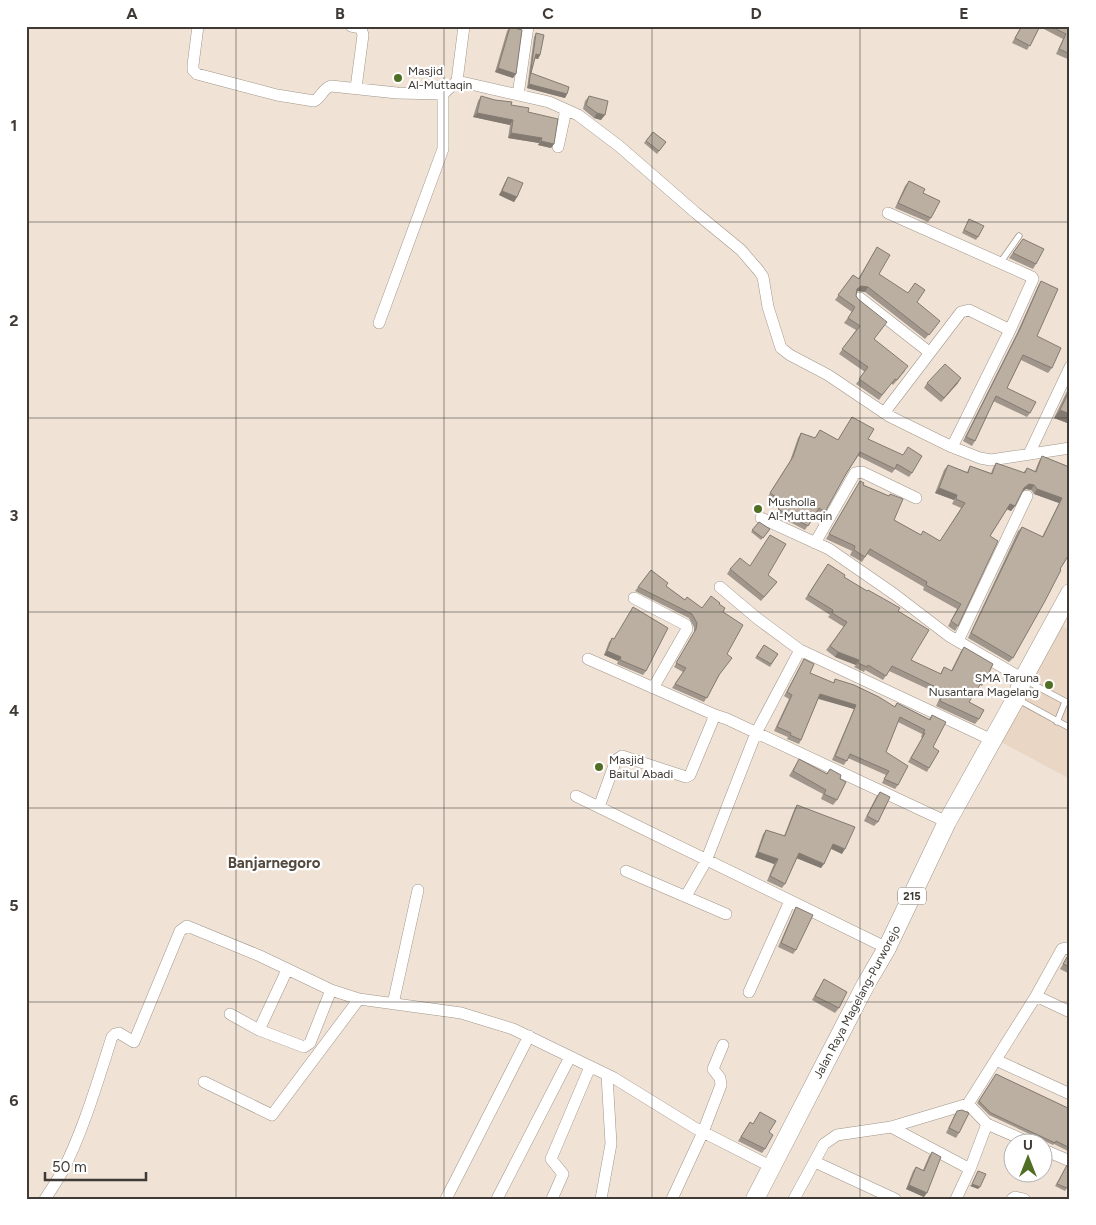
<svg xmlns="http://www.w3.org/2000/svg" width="1096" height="1225" viewBox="0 0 1096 1225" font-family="Figtree,sans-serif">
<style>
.built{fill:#e9d6c4}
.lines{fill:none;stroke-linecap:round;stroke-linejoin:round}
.service-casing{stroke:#a19589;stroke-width:7}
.minor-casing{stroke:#a19589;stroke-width:12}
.primary-casing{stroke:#a19589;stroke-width:19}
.service{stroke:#fff;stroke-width:5.5}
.minor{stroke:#fff;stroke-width:11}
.primary{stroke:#fff;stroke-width:18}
.wall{fill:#a1968b}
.shaded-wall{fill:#837a71}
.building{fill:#bbafa2;stroke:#837a71}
.grid{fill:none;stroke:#3f3a35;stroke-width:1;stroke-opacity:0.55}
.poi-dot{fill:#506e24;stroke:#fff;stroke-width:2}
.labels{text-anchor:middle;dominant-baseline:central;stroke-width:4.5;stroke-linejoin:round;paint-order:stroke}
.shield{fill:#fff;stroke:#797572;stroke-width:1}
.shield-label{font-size:11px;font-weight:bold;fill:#3f3a35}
.poi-label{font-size:12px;fill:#3f3a35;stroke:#fff;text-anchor:start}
.street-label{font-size:12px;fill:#3f3a35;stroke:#fff}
.quarter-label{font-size:15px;font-weight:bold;fill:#54493f;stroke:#fff}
.neatline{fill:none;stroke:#3f3a35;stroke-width:2}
.grid-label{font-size:16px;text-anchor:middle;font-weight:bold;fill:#3f3a35}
</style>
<rect width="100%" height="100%" fill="#f0e3d6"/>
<path class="built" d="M1060 625 1070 630V779L999 741Z"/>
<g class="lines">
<defs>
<path id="service" d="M1000 263 1019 236
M1025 680 1070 704
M1017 699 1070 728
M1057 722 1065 702"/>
<path id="minor" d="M198 26 193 65V70L197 74 277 95 314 101C321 98 323 88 331 86L397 93 443 94 457 81 549 102 578 115 619 146 696 213 741 250 759 271 763 277 768 307 781 348 790 355 828 375 889 416 952 447 980 458 991 460 1070 448
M351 26 361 28 363 35 356 88
M457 81 464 26
M518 95 528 26
M558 147 566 110
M888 213 1032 277 1033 279 1010 330 952 447
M860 298 929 352
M379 323 443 149V94
M884 413 961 312 969 310 1010 330
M1029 454 1070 367
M761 518 829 549 894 594 949 636 1023 679
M815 543 855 473 862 472 916 498
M634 598 686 625 687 629 653 688
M958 641 1027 496
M800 650 992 740
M588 659 715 715 690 775 686 777 622 756 616 760 599 807
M715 715 727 719 947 822
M576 796 887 948
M626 871 726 914
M686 896 706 861 756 733 800 650 758 619 720 587
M749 992 790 901
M1036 996 1070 1012
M393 1004 418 890
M230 1014 259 1030 304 1047 310 1043 331 990
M259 1030 287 970
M996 1060 1070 1094
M204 1082 272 1115 359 999
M968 1104 1036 996 1062 949 1067 948 1070 949
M891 1127 970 1169
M1044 1150 1070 1161
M815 1162 895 1199
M45 1199C51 1190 57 1181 62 1172 83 1132 98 1080 112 1037L115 1034 119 1033 134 1042 180 931 187 926 260 956 331 990 359 999 461 1013 513 1029 614 1078 695 1128 770 1166
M446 1199 529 1036
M497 1199 570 1057
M552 1199 563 1174 551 1159 590 1067
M601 1199 611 1144 607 1075
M672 1199 703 1132 721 1085 720 1078 713 1069 723 1045
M794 1199 824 1144 837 1135 891 1127 968 1104 987 1124 1028 1142
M956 1199 970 1169 987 1124
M1012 1199 1015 1197 1024 1199"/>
<path id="primary" d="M755 1199 866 984 887 948 947 822 1016 698 1023 679 1070 593"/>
</defs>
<use href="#service" class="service-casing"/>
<use href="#minor" class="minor-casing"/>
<use href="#primary" class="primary-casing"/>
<use href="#service" class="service"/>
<use href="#minor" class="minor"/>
<use href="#primary" class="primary"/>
</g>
<path class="wall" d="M1021 26H1070V60L1056 54 1063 39 1040 27 1027 50 1012 43Z
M510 27 513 78 495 72 507 31Z
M536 33 540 55 538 59 535 58 531 73 567 94 565 98 527 88 534 37Z
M481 96 511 105 528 112 554 144 551 148 538 145 539 143 508 138 510 125 473 117 478 101Z
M589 96 601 120 594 118 583 109 585 101Z
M653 132 666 142 657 154 644 143Z
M508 177 517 197 514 202 499 195 505 182Z
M909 181 923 193 931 218 928 222 895 208 905 186Z
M969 219 978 237 976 240 962 233Z
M1023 239 1036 264 1033 269 1009 258Z
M877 247 879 274 917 302 936 326 925 339 865 292 858 291 857 292 856 296 874 339 905 371 893 385 891 383 879 400 856 384 865 372 839 354 856 330 844 323 852 312 835 300 853 275 858 279Z
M1041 281 1037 336 1052 368 1048 373 1021 360 1007 388 1030 413 1027 417 993 401 975 441 972 446 963 441 1017 333 1038 286Z
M927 383H958L941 402 924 388Z
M1070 385V424L1054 418Z
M852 417 868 439 912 473 909 477 895 469 892 473 858 456 846 474 822 516 816 512 805 530 775 514 780 507 767 498 790 461 798 438 801 433 815 438 820 430 838 440Z
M1042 456 1068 466 1070 464V553L1060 569 1013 658 1009 662 968 638 1018 531 1022 527 1042 537 1059 503 1034 494 1031 490 1026 489 1022 492 1015 506 1011 511 1007 509 990 536 958 626 955 631 948 626 957 609 923 590 924 587 867 554 862 562 850 555 852 551 826 539 860 481 863 485 889 496 890 494 894 520 921 535 940 541 961 508 952 504 954 500 935 493 944 470 948 465 967 472 970 466 991 473 993 468 996 463 1023 473 1027 468 1035 471 1039 461Z
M759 522 770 529 761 540 751 532Z
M828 564 844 577 898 611 911 660 940 674 944 667 951 671 961 651 964 647 985 681 982 686 980 685 969 702 979 719 975 724 936 706 941 695 889 671 883 680 865 670 864 672 854 667 856 665 835 657 826 650 844 627 828 617 830 615 805 599Z
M750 566 777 582 761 601 727 574 730 569Z
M651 570 666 586 685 600 702 608 719 604 723 612 727 654 719 676 704 702 672 688 683 672 674 667 694 633V627L689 618 635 591Z
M612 638 646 671 643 675 617 664 618 661 604 655 609 642Z
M764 645 778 654 770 667 755 658Z
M804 659 810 673 833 683 835 679 894 707 897 703 929 719 932 715 933 747 929 768 927 772 908 762 922 738 921 737 922 734 898 722 886 752 898 785 895 789 882 783 886 775 848 758 844 765 832 760 854 709 818 699 801 740 799 744 787 739 788 737 774 731 789 699 784 696Z
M799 759 826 774 830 769 840 779 837 800 833 805 821 799 823 794 789 776Z
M880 792 878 822 874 826 864 821 876 797Z
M797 805 842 854 831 849 821 868 797 858 785 884 782 888 767 881 774 864 755 857 763 834 766 830 784 836 794 810Z
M796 907V950L793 954 778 947 794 911Z
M1070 952V974L1060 969Z
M824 979 839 1008 835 1013 812 1000Z
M996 1074 1070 1109V1152L1054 1144 1053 1145 989 1115 977 1103Z
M957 1111 959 1133 956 1138 946 1133 954 1116Z
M750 1122 769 1132 765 1149 762 1153 738 1141Z
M932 1152 924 1197 906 1189 913 1171 916 1167 923 1170 929 1156Z
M1067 1165V1188L1065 1191 1055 1186Z"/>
<path class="shaded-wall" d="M536 54 540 55 538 59 533 58Z
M498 68 516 74 513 78 495 72Z
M529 84 567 94 565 98 527 88Z
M477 113 513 120 510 125 473 117Z
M597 113 605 115 601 120 594 118Z
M511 133 542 138 539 143 508 138Z
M541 141 554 144 551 148 538 145Z
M502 191 517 197 514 202 499 195Z
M861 286 868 287 865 292 858 291 854 294 857 289Z
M961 378 958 383 941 402 944 398Z
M1060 410 1070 414V424L1054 418Z
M1029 484 1034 485 1031 490 1026 489 1020 493 1024 488Z
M939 488 957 495 954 500 935 493Z
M1037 489 1062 498 1059 503 1034 494Z
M1010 504 1015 506 1011 511 1006 509Z
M607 651 621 657 618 661 604 655Z
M838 652 859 660 856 665 835 657Z
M820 694 856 705 854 709 817 698Z
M833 844 845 849 842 854 830 848Z
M758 852 778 859 774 864 755 857Z
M799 853 824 864 821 868 796 858Z
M972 1184 980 1187 978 1189 970 1186Z
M909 1185 927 1193 924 1197 906 1189Z"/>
<path class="building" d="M1022 26H1040L1030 46 1015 38Z
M1050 26H1070V54L1059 49 1066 34Z
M510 27 522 30 516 74 498 68Z
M536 33 544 35 540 55 536 54 531 73 569 87 567 94 529 84Z
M481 96 495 100 512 102 511 105 529 108 528 112 558 119 554 144 541 141 542 138 511 133 513 120 477 113Z
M589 96 608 101 605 115 597 113 586 105Z
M653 132 666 142 659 151 646 141Z
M508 177 523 183 517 197 502 191Z
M909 181 925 189 923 193 940 201 931 218 898 203Z
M969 219 984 226 978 237 964 230Z
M1023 239 1044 249 1036 264 1013 253Z
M877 247 890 255 879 274 908 293 915 283 925 290 917 302 940 321 929 335 868 287 861 286 857 289 856 296 858 299 887 322 874 339 908 366 897 380 895 379 882 395 859 379 868 367 842 349 860 326 848 318 855 307 838 295 853 275 859 279Z
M1041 281 1058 289 1037 336 1061 348 1052 368 1023 355 1007 388 1036 402 1030 413 996 396 975 441 966 437 1020 329Z
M945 364 961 378 944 398 927 383Z
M1070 389V414L1060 410Z
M852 417 874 429 868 439 903 455 908 447 922 456 912 473 897 464 895 469 860 452 846 474 825 512 819 508 808 526 778 509 783 502 770 493 793 457 801 433 815 438 820 430 838 440Z
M1042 456 1069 467 1070 465V553L1060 569 1061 570 1045 601 1013 658 971 633 1022 527 1043 537 1062 498 1037 489 1034 485 1029 484 1024 488 1015 506 1010 504 990 536 998 541 958 626 951 621 961 604 926 585 927 582 870 549 865 557 854 550 855 546 829 534 860 481 864 483 863 485 889 496 890 494 903 499 894 520 921 535 923 531 940 541 965 503 956 499 957 495 939 488 948 465 968 473 970 466 992 474 996 463 1025 473 1027 468 1036 472Z
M759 522 770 529 763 538 752 530Z
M770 535 786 544 768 575 777 582 764 597 730 569 740 558 750 566Z
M828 564 845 575 844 577 867 591 868 590 900 608 898 611 929 630 911 660 941 674 944 667 952 671 964 647 993 664 985 681 983 680 969 702 984 710 979 719 940 701 944 691 892 666 886 676 868 665 867 667 858 663 859 660 838 652 830 646 847 622 832 613 833 610 808 595Z
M651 570 668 583 666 586 685 600 687 597 702 608 711 596 720 603 719 604 725 608 723 612 743 625 727 654 732 658 719 675 707 698 675 684 686 668 676 663 696 629 697 623 692 614 638 587Z
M633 607 668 628 646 671 620 660 621 657 607 651 612 638 614 639Z
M764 645 778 654 771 664 757 656Z
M804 659 814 664 810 673 834 683 835 679 854 685 879 697 895 707 897 703 930 720 932 715 946 722 933 747 939 751 929 768 911 758 925 733H923L925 730 900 717 886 752 908 766 898 785 884 779 889 771 850 754 847 761 835 756 856 705 820 694 801 740 790 735 791 733 777 727 792 695 787 692Z
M799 759 827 774 830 769 841 775 840 779 846 782 837 800 824 794 826 790 793 771Z
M880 792 890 797 878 822 867 816Z
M797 805 855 827 845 849 833 844 824 864 799 853 785 884 770 876 778 859 758 852 766 830 785 836Z
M796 907 813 915 796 950 781 943Z
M1070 952V967L1063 964Z
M824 979 847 992 839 1008 815 996Z
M996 1074 1070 1109V1148L1056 1141 1055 1143 991 1113 979 1101Z
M962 1110 969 1113 959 1133 949 1128 957 1111Z
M760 1112 776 1121 769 1132 773 1135 765 1149 741 1137 750 1122 753 1124Z
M932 1152 941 1157 927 1193 909 1185 916 1167 924 1171Z
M1067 1165H1070V1183L1067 1188 1057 1184Z
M978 1171 986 1174 980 1187 972 1184Z"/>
<path class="grid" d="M236 26V1199M444 26V1199M652 26V1199M860 26V1199M26 222H1070M26 418H1070M26 612H1070M26 808H1070M26 1002H1070"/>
<g class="poi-dot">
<circle cx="398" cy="78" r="5"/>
<circle cx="758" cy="509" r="5"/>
<circle cx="1049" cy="685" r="5"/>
<circle cx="599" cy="767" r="5"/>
</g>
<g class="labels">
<rect class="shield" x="898" y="887.5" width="28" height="17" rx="4"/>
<g class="shield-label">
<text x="912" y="896">215</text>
</g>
<g class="poi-label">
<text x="408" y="71">Masjid<tspan x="408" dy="14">Al-Muttaqin</tspan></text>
<text x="768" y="502">Musholla<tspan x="768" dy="14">Al-Muttaqin</tspan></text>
<text x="1039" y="678" text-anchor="end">SMA Taruna<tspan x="1039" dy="14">Nusantara Magelang</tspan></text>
<text x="609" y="760">Masjid<tspan x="609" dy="14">Baitul Abadi</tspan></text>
</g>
<g class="street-label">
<text transform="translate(857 1002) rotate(-62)">Jalan Raya Magelang-Purworejo</text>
</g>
<g class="quarter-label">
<text x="274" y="863">Banjarnegoro</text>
</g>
</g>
<rect width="1096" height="1225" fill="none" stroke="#ffffff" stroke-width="55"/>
<g transform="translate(1028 1158)"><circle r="24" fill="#ffffff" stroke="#b2b0ae"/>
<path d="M0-4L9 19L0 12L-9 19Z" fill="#506e24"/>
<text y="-8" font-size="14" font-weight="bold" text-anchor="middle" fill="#3f3a35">U</text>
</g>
<path d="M45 1172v8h101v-8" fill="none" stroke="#3f3a35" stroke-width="2.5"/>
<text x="52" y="1172" font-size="15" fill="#3f3a35" stroke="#ffffff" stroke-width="4" paint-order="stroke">50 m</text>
<rect x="28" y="28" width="1040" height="1170" class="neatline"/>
<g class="grid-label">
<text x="132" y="19">A</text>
<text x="340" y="19">B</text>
<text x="548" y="19">C</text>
<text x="756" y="19">D</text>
<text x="964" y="19">E</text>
<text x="14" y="131">1</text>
<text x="14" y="326">2</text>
<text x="14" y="521">3</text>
<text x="14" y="716">4</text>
<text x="14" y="911">5</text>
<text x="14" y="1106">6</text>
</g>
</svg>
